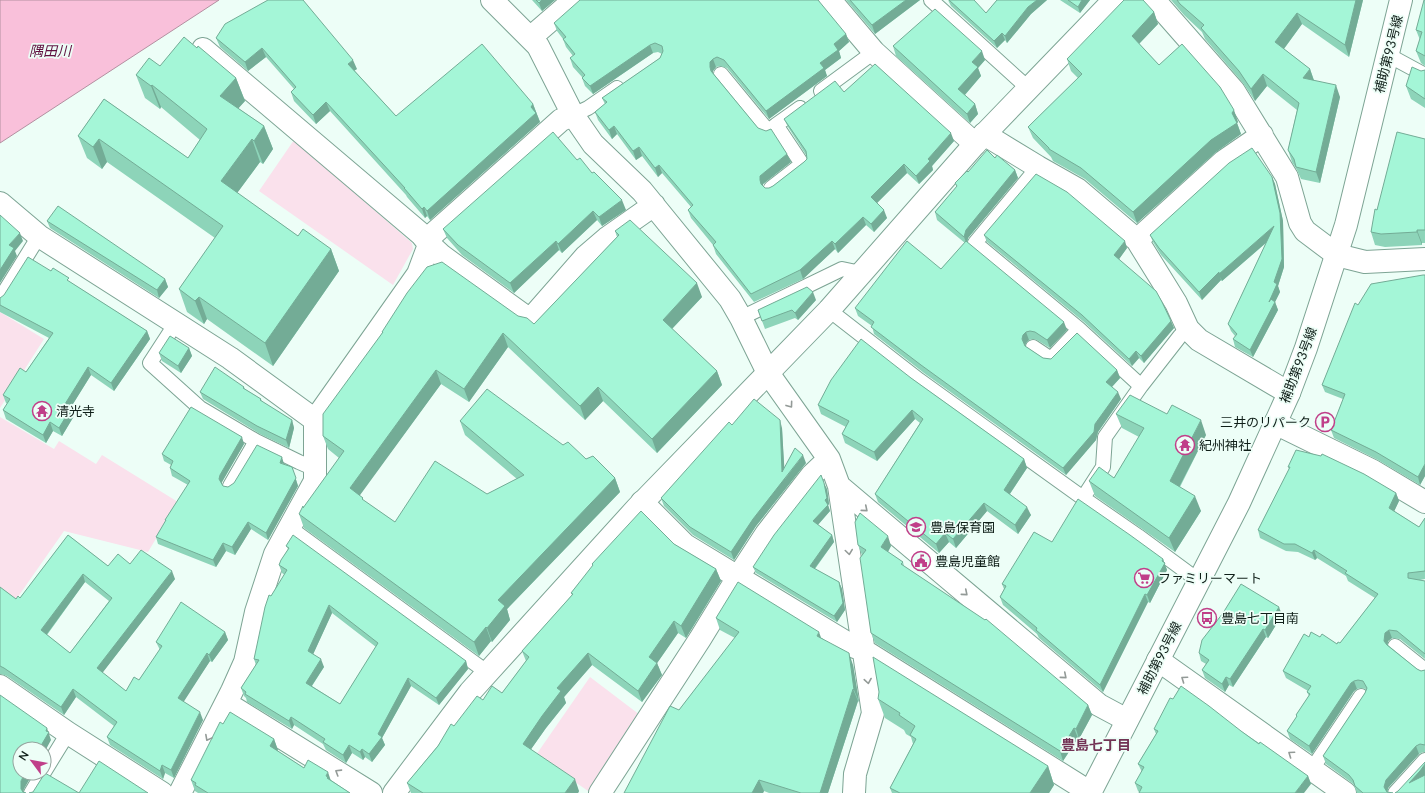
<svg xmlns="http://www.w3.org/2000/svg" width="1425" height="793" viewBox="0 0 1425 793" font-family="Lato,'Noto Sans JP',sans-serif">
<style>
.green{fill:#fae1ec}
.water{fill:#f9c0da;stroke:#b38fa0}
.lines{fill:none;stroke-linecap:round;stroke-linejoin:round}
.service-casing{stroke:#7da494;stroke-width:16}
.minor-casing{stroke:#7da494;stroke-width:24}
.tertiary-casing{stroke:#7da494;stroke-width:24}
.service{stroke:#fff;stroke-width:14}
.minor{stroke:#fff;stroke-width:22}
.tertiary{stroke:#fff;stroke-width:22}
.wall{fill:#8dd4b9;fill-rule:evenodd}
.shaded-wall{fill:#73ac96}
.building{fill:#a4f6d7;stroke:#73ac96;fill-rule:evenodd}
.oneway{stroke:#939a97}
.labels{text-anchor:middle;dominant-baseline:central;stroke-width:3.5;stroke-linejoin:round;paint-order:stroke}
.street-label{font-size:13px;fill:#0f1e18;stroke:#edfef7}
.poi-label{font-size:13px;fill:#0f1e18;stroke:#edfef7;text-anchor:start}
.water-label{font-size:14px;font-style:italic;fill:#601140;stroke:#edfef7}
.neighbourhood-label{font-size:14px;font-weight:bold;fill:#723254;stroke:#edfef7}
</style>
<rect width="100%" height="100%" fill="#edfef7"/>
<path class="green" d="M294 140 412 243 413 249 393 285 259 191Z
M0 312 44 339 0 408Z
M0 417 54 449 59 441 96 464 102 455 178 502 148 552 64 531 15 601 0 590Z
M590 677 640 715 591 793 536 755Z"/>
<path class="water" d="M0 0H219L0 143Z"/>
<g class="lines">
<defs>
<path id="service" d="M931 0 1029 89
M1388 55 1425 75
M721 74 768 131 776 125
M821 91 874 52
M573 115 588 108 617 88
M1038 167 975 243 1079 329 1141 386
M771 188 802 164 776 125 800 108
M0 299 39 236
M829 310 919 380 1083 498 1138 536 1199 581
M741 318 842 269 861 273
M176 323 150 363 200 408 256 441 299 462 315 469
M1033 347 1051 359 1079 329
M230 486 256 441
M1083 498 1103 467 1105 437 1141 386 1180 336 1188 329
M290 528 488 673
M1395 646 1425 670
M1312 769 1361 696
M44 772 68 733
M31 793 43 773
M1395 793 1425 760"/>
<path id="minor" d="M492 0 538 46 573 115 593 144 642 191 730 299 741 318 768 373 829 459 839 486 1099 705 1127 720
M830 0 874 52 975 144
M1154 0 1234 91 1287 177 1300 223 1305 231 1337 255 1365 262 1425 259
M530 38 574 0
M203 49 421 234 429 244 442 256 530 320 586 256 607 238 654 205
M984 134 1038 167 1077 189 1137 240 1176 303 1188 329 1199 340 1289 393
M0 203 39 236 230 358 315 420
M1137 240 1224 161 1262 135
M1275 423 1373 471 1425 502
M839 486 873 713 855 774 854 793
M642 502 685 545 852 646 863 650 1091 793
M1158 660 1345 793
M226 703 371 793
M180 793 232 691 245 662 256 612 275 554 315 481V420L418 274 433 234 561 120 573 115
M600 793 700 639 738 577 766 534 812 475 829 459"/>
<path id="tertiary" d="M0 686 68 733 162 793
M394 793 470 692 637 508 829 310 975 144 1114 0
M1090 793 1239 503 1289 393 1306 348 1346 225 1401 0"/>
</defs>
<use href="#service" class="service-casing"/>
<use href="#minor" class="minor-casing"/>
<use href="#tertiary" class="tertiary-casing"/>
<use href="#service" class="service"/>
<use href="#minor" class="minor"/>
<use href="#tertiary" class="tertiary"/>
</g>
<path class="wall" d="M532 0H555L542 11Z
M846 0H920L875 34Z
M948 0 986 13 997 0H1047L1031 14 1007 43 1005 40 997 48 951 6Z
M1060 0H1090L1080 13Z
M1171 0H1363L1349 57 1302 24 1284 49 1310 69 1314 80 1340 97 1320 183 1301 179 1297 170 1292 162 1288 150 1297 110 1267 86 1255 101 1243 83 1205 39 1202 32 1184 15Z
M1425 0V66L1421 63 1416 51 1420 40 1416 30Z
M1154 12 1158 24 1139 44 1159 65 1238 122 1237 123 1241 134 1216 152 1137 223 1085 179 1053 161 1051 157 1033 138 1028 127 1078 78 1071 71 1067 59Z
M554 23 846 34 849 42 839 51 841 58 825 70 827 76 769 119 727 68 720 66 716 67 713 71V73L758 128 791 162 763 184V186L765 188H769L773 186 804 162 807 159 806 155 788 127 784 119 844 92 954 141 932 166 933 170 919 184 907 173 877 203 887 218 874 232 866 225 838 253 835 249 803 279 754 302 716 254 713 245 691 218 688 210 691 207 662 173 658 177 642 156 636 160 617 134 612 139 598 120 595 112 605 104 602 98 660 58 662 54 658 52 653 53 593 94 585 86 582 78V77L573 67 570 58 573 56 566 47 563 39 557 31Z
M216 38 357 69 354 70 396 116 533 104 540 122 430 220 427 216 425 218 407 197 406 195 330 111 316 124 294 101 291 92 294 89 266 57 248 71 220 47Z
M893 46 985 60 978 68 981 76 965 95 975 104 978 114 970 123 896 56Z
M197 48 236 78 245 101 238 108 264 126 273 149 263 164 260 162 237 193 298 236 331 249 339 271 273 366 207 319 204 324 187 312 179 289 215 238 107 162 102 169 87 158 78 136 104 99 188 158 200 140 161 107 160 109 145 98 136 75 160 66Z
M1425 70V108L1411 99 1406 86 1421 71Z
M1425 139V243H1422V245L1385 247 1375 245 1371 232 1377 210Z
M995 158 1015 170 1018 178 968 238 967 242 1067 330 1050 348 1037 340 1033 339 1029 340 1026 343 1025 346 1043 358 1117 370 1120 378 1112 387 1121 399 1098 432 1096 440 1066 475 924 373 874 334 872 326 858 316 855 308 941 269 965 243 937 220 935 212 957 187 955 183 968 172Z
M577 160 626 210 602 226 597 220 562 253 559 250 514 293 462 255 447 238 443 229Z
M1272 177 1275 184 1283 221 1284 267 1278 286 1280 292 1275 302 1278 310 1253 357 1235 347 1233 339 1235 336 1231 331 1228 324 1266 243 1222 281 1221 280 1202 300 1161 255 1153 242 1150 235Z
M47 221 165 279 168 287 159 298 50 228Z
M615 231 702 297 672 329 717 371 722 385 657 453 603 401 585 420 508 347 469 402 441 384 359 495 363 498V500L395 522 487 494 517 479 465 435 460 421 563 445 586 459 615 478 620 492 507 609 510 620 492 642 491 641 479 656 304 528 299 514 304 508 339 458 328 449 323 436 382 333V332L518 316 534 324 617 237Z
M984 235 1127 248 1119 259 1171 321 1174 328 1144 363 1139 358 1132 366 1084 322 987 242Z
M51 271 70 282 147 331 150 339 114 391 91 375 71 407 74 416 62 436 53 431 46 443 6 419 3 410 8 404 6 403 3 395 26 372 49 338 0 312V298Z
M1425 275V476L1420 485 1378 460 1334 438 1331 430 1343 399 1325 392 1322 385 1358 305Z
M816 300 798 320 795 318 765 329 758 310Z
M189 348 192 356 181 373 162 361 159 353Z
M911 378 1024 459 1027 468 1010 494 1031 515 1018 534 987 511 956 548 949 542 939 553 878 502 875 494 920 423 915 419 877 461 845 443 842 434 846 427 821 414 818 405Z
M244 387 245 389 261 399 262 402 292 420 294 428 289 448 260 434 203 399 200 392Z
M1116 414 1206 435 1180 487 1201 511 1175 552 1095 496 1089 481 1114 478 1139 437 1122 428Z
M732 425 782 428 784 468 806 463 756 526 734 560 693 535 664 506 661 498Z
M244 444 222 482V484L223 486 228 487 284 464 292 467 298 486 268 540 251 529 235 555 226 551 216 567 158 544 156 537 166 521 165 520 188 485 172 476 170 468 171 465 164 461 162 454Z
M1288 467 1396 493 1399 501 1394 511 1419 527 1425 518V579L1420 580 1425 581V659L1400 639 1392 638 1388 641V645L1417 669 1421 671 1425 670V752H1423L1419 754 1388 788V792L1393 793H1357L1354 785 1352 783 1326 764 1323 756 1365 693 1366 689 1361 688 1357 689 1354 691 1312 754 1290 739 1287 731 1297 717 1296 715 1309 696 1307 692 1308 691 1286 678 1283 671 1309 637H1320L1337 644 1340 643 1375 598 1348 581 1346 576 1317 558 1315 560 1298 552 1286 551 1260 538 1258 530 1289 469Z
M827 489 829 504 828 505 830 511 818 525 832 535 834 542 815 569 839 582 842 589 845 610 837 622 756 573 753 567Z
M68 535 108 566 130 564 175 579 102 673 126 691 139 680 160 650 156 642 225 632 228 640 212 662 210 661 183 701 203 720 174 778 165 773 163 779 110 745 107 737 114 726 76 697 64 715 7 676 1 674H0V587L16 599 20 598ZM85 582 109 601 70 653 47 635Z
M1052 542 1163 559 1167 570 1150 603 1148 602 1103 692 1039 638 1037 634 1003 605 1000 597 1004 589 1002 584Z
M674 544 716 569 721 581 686 638 678 633 657 663 662 675 642 702 592 665 564 697 566 703 546 728 531 749 579 791 578 793H411L407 783 454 726 483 700 502 693 526 661 522 651 572 595 571 593 593 566 592 564Z
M858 545 891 546 888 552 903 562 904 566 1088 705 1092 715 1079 739 1078 738 1063 761 875 643 871 633 862 555Z
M286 546 466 661 468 669 439 705 411 686 382 738 385 745 372 762 365 757 363 760 352 753 346 763 326 750 323 744 294 725 292 729 247 702 246 698 244 696 241 688 256 665 254 659 271 596 285 575 282 573 279 565 288 549ZM332 613 376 647 340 704 312 686 324 667 313 654Z
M1282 615 1268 638 1266 637 1233 687 1229 685 1225 692 1205 678 1202 670 1206 664 1201 661 1199 653Z
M716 618 822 638 853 665 859 702 858 701 828 793H769L764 791 763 793H624L679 710 735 638 720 630Z
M878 699 1048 766 1054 785 1049 793H892L890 788 913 744 911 737 906 734 904 730 885 718Z
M223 724 274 739 278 751 304 768 331 780 350 793H198L195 791 191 780Z
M1154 729 1241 731 1308 776 1311 784 1139 792 1138 791 1135 783 1142 772 1138 764 1156 734Z"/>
<path class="shaded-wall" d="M542 0H555L542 11 539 3Z
M906 0H920L875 34 872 25Z
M1037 0H1047L1031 14 1007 43 1005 36 1028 7Z
M1082 0H1090L1080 13 1078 7Z
M1356 0H1363L1349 57 1345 45Z
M1154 12 1158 24 1136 47 1132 36Z
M1297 13 1302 24 1280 54 1275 42Z
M1002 33 1005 40 997 48 994 41Z
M846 34 849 42 839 51 841 58 825 70 827 76 769 119 766 111 820 63 834 44Z
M650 45 653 53 593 94 590 86Z
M262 48 266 57 248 71 245 62Z
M982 51 985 60 978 68 981 76 962 98 958 89 972 62Z
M713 59 716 67 713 71V75L710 67V62Z
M353 60 357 69 351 73 348 64Z
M1310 69 1314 81 1303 78Z
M1263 74 1267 86 1255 101 1251 89Z
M236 78 245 101 229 119 220 96Z
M152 85 161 107 160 109 151 86Z
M1336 85 1340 97 1320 183 1316 172Z
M326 102 330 111 316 124 313 115Z
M533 104 540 122 430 220 427 211Z
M975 104 978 114 970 123 967 114Z
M1234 110 1238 122 1237 123 1241 134 1216 152 1137 223 1133 212Z
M264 126 273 149 263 164 254 141Z
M614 126 617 134 612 139 609 130Z
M951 133 954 141 932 166 933 170 919 184 916 176 928 159Z
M99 139 107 162 102 169 93 147Z
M252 139 260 162 229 204 221 181Z
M639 147 642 156 636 160 633 151Z
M787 154 791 162 763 184V189L760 180V176Z
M904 164 907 173 874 206 871 197Z
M659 165 662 173 658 177 655 168Z
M1015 170 1018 178 968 238 967 245 964 237 966 230Z
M1272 177 1275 184 1283 221 1284 267 1278 286 1280 292 1275 302 1278 310 1253 357 1250 350 1269 302 1274 282Z
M622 200 626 210 602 226 599 217Z
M424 207 427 216 425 218 422 209Z
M884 210 887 218 874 232 871 224Z
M593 211 597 220 562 253 558 244Z
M863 217 866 225 838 253 835 244Z
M1274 226 1276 234 1222 281 1219 274Z
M1417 230 1422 243V245L1417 232Z
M20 233 23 241 15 251 17 256 0 283V270L9 245Z
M556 241 559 250 514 293 510 283Z
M832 241 835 249 803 279 800 270Z
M1125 241 1127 248 1117 262 1114 255Z
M331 249 339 271 273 366 265 343Z
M1219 272 1221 280 1202 300 1199 292Z
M165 279 168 287 159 298 157 290Z
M697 283 702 297 668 333 663 320Z
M813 292 816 300 798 320 795 313Z
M199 297 207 319 204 324 195 301Z
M1171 321 1174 328 1144 363 1141 356Z
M1064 322 1067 330 1050 348 1047 340Z
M147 331 150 339 114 391 111 383Z
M1026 332 1029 340 1026 343 1025 347 1022 339 1023 335Z
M503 333 508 347 469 402 464 389Z
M189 348 192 356 181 373 178 366Z
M1136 351 1139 358 1132 366 1129 359Z
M88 367 91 375 68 412 65 404Z
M436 370 441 384 355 502 350 488Z
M1117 370 1120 378 1109 390 1106 382Z
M717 371 722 385 657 453 652 439Z
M598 387 603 401 585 420 580 406Z
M1118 392 1121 399 1098 432 1096 440 1066 475 1063 468 1095 424Z
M71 408 74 416 62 436 59 428Z
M912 410 915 419 877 461 874 452Z
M292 420 294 428 289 448 286 440Z
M780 420 782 428 785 479 803 455 806 463 756 526 734 560 731 552 782 472Z
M1201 420 1206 435 1175 495 1170 481Z
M50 422 53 431 46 443 43 435Z
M242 437 244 444 222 482V486L219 479 220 475Z
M282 457 284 464 280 463Z
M1024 459 1027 468 1007 498 1004 490Z
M1425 464V476L1420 485 1418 477Z
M292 467 298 486 268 540 266 533Z
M615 478 620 492 507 609 510 620 492 642 487 628 498 600Z
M824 483 827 489 829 504 828 505 830 511 815 528 813 521 825 500Z
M1396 493 1399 501 1392 516 1389 508Z
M1195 496 1201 511 1175 552 1169 538Z
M984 503 987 511 956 548 953 539Z
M1027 507 1031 515 1018 534 1015 525Z
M248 522 251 529 235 555 232 547Z
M945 533 949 542 939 553 936 544Z
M832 535 834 542 812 572 810 566Z
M888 536 891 546 885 557 881 547Z
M223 543 226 551 216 567 213 560Z
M1314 550 1317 558 1315 560 1312 553Z
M1163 559 1167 570 1150 603 1147 595Z
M716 569 721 581 686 638 681 626Z
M172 571 175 579 100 676 97 668Z
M83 574 85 582 44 638 41 630Z
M839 582 842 589 845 610 837 622 834 616Z
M1145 594 1148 602 1103 692 1100 685Z
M329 605 332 613 311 659 308 651Z
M1279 607 1282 615 1268 638 1265 630Z
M674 621 678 633 653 669 649 657Z
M486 627 491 641 479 656 474 642Z
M1263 629 1266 637 1233 687 1230 679Z
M1389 630 1392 638 1388 641 1387 649 1384 641 1385 633Z
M225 632 228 640 212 662 209 655Z
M819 632 823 643 817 636Z
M207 653 210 661 181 706 178 698Z
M588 653 592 665 564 697 566 703 546 728 527 755 523 744 557 688Z
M849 653 853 665 859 702 854 690Z
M321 659 324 667 309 690 306 683Z
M466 661 468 669 439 705 436 698Z
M657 663 662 675 642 702 638 691Z
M1226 677 1229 685 1225 692 1222 684Z
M408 678 411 686 382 738 385 745 372 762 369 754 378 734Z
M1354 681 1357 689 1354 691 1312 754 1309 746 1351 683Z
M73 689 76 697 64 715 61 707Z
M853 689 858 701 828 793H820Z
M1088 705 1092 715 1079 739 1076 729Z
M200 712 203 720 174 778 171 770Z
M291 717 294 725 292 729 289 721Z
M47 728 51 740 44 753V749H39L46 731Z
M1074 728 1078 738 1063 761 1060 751Z
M274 739 278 750 274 757 270 746Z
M349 745 352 753 346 763 343 755Z
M1416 746 1419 754 1388 788 1387 793 1384 787 1386 780Z
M362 749 365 757 363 760 360 752Z
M1425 764V776L1409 783Z
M162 765 165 773 163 779 160 771Z
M1048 766 1054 785 1049 793H1030Z
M328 772 332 784 331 785 326 776Z
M25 773H33L24 789 23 793 21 789V781Z
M1308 776 1311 784 1304 793H1295Z
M575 779 579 791 578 793H565Z
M759 780 764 791 763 793H752Z"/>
<path class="building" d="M268 0H303L353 60 348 64 396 116 482 44 533 104 531 107 536 113 427 211 424 207 422 209 404 188H405L326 102 313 115 291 92 296 87 262 48 245 62 216 38 225 24Z
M536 0H542L539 3Z
M580 0H818L846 34 834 44 838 50 820 63 824 68 766 111 724 60 717 57 713 59 710 62V67L711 71 758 128 766 131 771 129 787 154 760 176V180L761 184 765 188H769L773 186 804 162 807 159 806 151 784 119 835 81 844 92 875 64 951 133 928 159 930 161 916 176 904 164 871 197 884 210 871 224 863 217 835 244 832 241 800 270 751 294 713 245 716 242 688 210 693 205 659 165 655 168 639 147 633 151 614 126 609 130 595 112 607 102 602 98 660 58 663 51 662 46 655 43 650 45 590 86 582 78 585 75 570 58 575 54 563 39 566 37 554 23Z
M850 0H906L872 25Z
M949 0H974L986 13 997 0H1037L1028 7 1005 36 1002 33 994 41Z
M1068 0H1082L1078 7Z
M1124 0H1143L1154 12 1132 36 1159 65 1182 44 1220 87 1234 110 1232 113 1237 123 1211 140 1133 212 1081 168 1049 149V148L1028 127 1082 74 1067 59Z
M1177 0H1356L1345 45 1297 13 1275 42 1310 69 1303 78 1336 85 1316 172 1296 167 1294 159 1288 150 1299 103 1263 74 1251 89 1239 71 1201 28 1204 25 1180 4Z
M1424 0H1425V56L1416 51 1422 32 1416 30Z
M935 9 982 51 972 62 978 67 958 89 975 104 967 114 893 46Z
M184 37 197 48 198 46 236 78 220 96 264 126 254 141 252 139 221 181 298 236 303 229 331 249 265 343 199 297 195 301 179 289 223 226 99 139 93 147 78 136 104 99 188 158 207 129 152 85 151 86 136 75 149 58 160 66Z
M1412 67 1421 71 1425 70V99L1406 86Z
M553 132 577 160 580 158 592 173 594 172 622 200 599 217 593 211 558 244 556 241 510 283 458 245 443 229Z
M1397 132 1425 139V230H1417V232L1381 234 1371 232 1375 209 1377 210Z
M1252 148 1272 177 1280 213 1282 259 1274 282 1277 284 1269 302 1271 299 1275 302 1250 350 1233 339 1237 334 1228 324 1274 226 1219 274V272L1199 292 1159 248 1150 235 1229 163Z
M987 150 995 158 997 155 1015 170 966 230 964 237 935 212 957 186 955 183 967 171 968 172Z
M1036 174 1067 192 1125 241 1114 255 1156 291 1162 302 1171 321 1141 356 1136 351 1129 359 1082 315 984 235Z
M58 206 165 279 157 290 47 221Z
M0 215 20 233 9 245 14 248 0 270Z
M630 220 697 283 663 320 717 371 652 439 598 387 580 406 503 333 464 389 436 370 350 488 363 498 362 499 395 522 435 461 487 494 524 475 460 421 487 389 563 445 568 442 586 459 593 456 615 478 498 600 505 606 487 628 486 627 474 642 299 514 303 506V508L344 451 323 436V414L383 332H382L407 293 427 267 442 262 518 316 527 318 534 324 619 235 615 231Z
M907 241 941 269 966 241 1064 322 1047 340 1035 332 1030 331 1026 332 1023 335 1022 339 1025 346 1043 358 1051 359 1077 333 1117 370 1106 382 1118 392 1095 424 1094 432 1063 468 921 365 871 327 874 322 855 308Z
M28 257 51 271 53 268 69 278 67 280 147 331 111 383 88 367 65 404 71 408 59 428 50 422 43 435 3 410 10 399 3 395 20 368 26 372 53 333 0 305V298L4 295Z
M1423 275H1425V464L1418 477 1376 452 1331 430 1345 394 1322 385 1355 303 1358 305 1371 284Z
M807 287 813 292 795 313 792 310 762 321 758 310Z
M170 336 189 348 178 366 159 353Z
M861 339 911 378 1024 459 1004 490 1027 507 1015 525 984 503 953 539 945 533 936 544 875 494 923 419 912 410 874 452 842 434 849 421 818 405 831 380Z
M215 367 244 387 243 388 261 399 260 400 292 420 286 440 257 426 200 392Z
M1130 395 1167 414 1172 405 1201 420 1170 481 1195 496 1169 538 1089 481 1099 467 1114 478 1144 428 1116 414Z
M754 399 780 420 782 472 795 448 803 455 753 519 731 552 690 527 661 498 729 422 732 425Z
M191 407 242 437 220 475 219 479 223 486 228 487 234 483 257 445 282 457 280 463 292 467 296 478 266 533 248 522 232 547 223 543 213 560 156 537 166 520H165L190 481 170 468 173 461 162 454Z
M1296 450 1321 456 1322 454 1364 474 1396 493 1389 508 1419 527 1425 518V571L1408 573V578L1425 581V654L1397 631 1389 630 1385 633 1384 641 1387 645 1417 669 1421 671 1425 670V745L1420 744 1416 746 1386 780 1384 787 1387 792 1393 793H1363L1355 786 1353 780 1349 775 1323 756 1365 693 1367 688 1363 681 1358 680 1354 681 1351 683 1309 746 1287 731 1297 716 1296 715 1310 694 1307 692 1311 686 1283 671 1304 634 1309 637 1311 632 1320 637 1322 634 1337 644 1338 642 1340 643 1378 594 1345 573 1347 571 1314 550 1312 553 1295 544H1284L1258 530 1290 467H1288Z
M821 475 824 483 827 498 825 500 828 505 813 521 832 535 810 566 839 582 843 603 834 616 753 567 774 535Z
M1078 499 1130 535 1163 559 1162 561 1165 563 1147 595 1145 594 1100 685 1036 630 1037 628 1000 597 1006 586 1002 584 1034 532 1052 542Z
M641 511 674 544 716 569 681 626 674 621 649 657 657 663 638 691 588 653 557 688 561 691 542 716 523 744 575 779 565 793H423L407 783 438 746 451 724 454 726 477 696 483 700 492 686 502 693 529 657 522 651 573 594 571 593 593 565 592 564Z
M860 513 888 536 881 547 903 562 901 564 985 620 986 619 1088 705 1076 729 1074 728 1060 751 871 633 860 558 866 550 858 545 855 522Z
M68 535 108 566 118 554 130 564 141 550 172 571 97 668 126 691 134 677 139 680 162 646 156 642 181 602 225 632 209 655 207 653 178 698 200 712 171 770 162 765 160 771 107 737 117 722 73 689 61 707 4 668 0 666V587L16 599 18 596 20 598ZM83 574 112 598 70 653 41 630Z
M293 535 466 661 436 698 408 678 378 734 382 737 369 754 362 749 360 752 349 745 343 755 323 742 325 739 291 717 289 721 245 694 246 692 241 688 259 660 254 659 265 607 269 595 271 596 287 570 279 565 281 560 289 548 286 546ZM329 605 378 643 340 704 306 683 321 659 308 651Z
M738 582 819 632 817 636 849 653 854 690 853 689 820 793H801L759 780 752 793H624L670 706 679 710 739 632 716 618Z
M1241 584 1279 607 1265 630 1263 629 1230 679 1226 677 1222 684 1202 670 1209 660 1199 653 1202 640 1223 613Z
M873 657 1048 766 1030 793H900L890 788 916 739 910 735 915 726 899 715 900 713 878 699 879 692Z
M1181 686 1209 706 1241 731 1259 744 1260 742 1308 776 1295 793H1139L1142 787 1135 783 1144 767 1138 764 1158 731 1154 729 1170 698 1173 699Z
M0 695 47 728 46 731 49 732 39 749H20V773H25L21 781V789L23 792 26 793H0Z
M230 712 274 739 270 746 304 768 308 760 328 772 326 776 328 777 327 778 350 793H208L195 785 196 783 191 780 220 722 223 724Z
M99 761 148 793H79Z
M1425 762V764L1420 771 1409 783 1425 775V793H1395L1398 791Z
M45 773 79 793H29L33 792Z"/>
<defs><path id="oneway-chevron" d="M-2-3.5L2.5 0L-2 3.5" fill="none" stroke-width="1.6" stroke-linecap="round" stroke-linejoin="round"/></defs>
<g class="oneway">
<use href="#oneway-chevron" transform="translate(790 405) rotate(54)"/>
<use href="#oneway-chevron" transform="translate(865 509) rotate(40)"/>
<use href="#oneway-chevron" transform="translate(849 552) rotate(82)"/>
<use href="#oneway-chevron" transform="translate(965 593) rotate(40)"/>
<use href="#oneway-chevron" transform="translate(1064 676) rotate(40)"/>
<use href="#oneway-chevron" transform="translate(1184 679) rotate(-145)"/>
<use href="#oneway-chevron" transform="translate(868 681) rotate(81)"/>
<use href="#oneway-chevron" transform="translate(208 738) rotate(118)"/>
<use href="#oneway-chevron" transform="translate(1291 754) rotate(-145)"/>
<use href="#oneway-chevron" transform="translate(338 772) rotate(-148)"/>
</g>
<defs>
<symbol id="temple-ring" viewBox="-11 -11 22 22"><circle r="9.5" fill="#edfef7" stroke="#c03f89" stroke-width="1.5"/><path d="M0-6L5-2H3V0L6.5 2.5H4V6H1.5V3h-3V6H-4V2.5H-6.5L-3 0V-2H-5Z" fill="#c03f89"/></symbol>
<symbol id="parking-ring" viewBox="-11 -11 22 22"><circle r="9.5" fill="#edfef7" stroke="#c03f89" stroke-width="1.5"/><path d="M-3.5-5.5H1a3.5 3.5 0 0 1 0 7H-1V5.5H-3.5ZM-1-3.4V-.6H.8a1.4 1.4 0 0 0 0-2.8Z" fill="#c03f89"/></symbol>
<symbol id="school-ring" viewBox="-11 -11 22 22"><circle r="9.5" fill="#edfef7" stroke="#c03f89" stroke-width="1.5"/><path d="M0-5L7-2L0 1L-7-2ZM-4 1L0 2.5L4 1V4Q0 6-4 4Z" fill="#c03f89"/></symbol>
<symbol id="civic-ring" viewBox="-11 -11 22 22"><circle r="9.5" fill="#edfef7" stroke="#c03f89" stroke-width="1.5"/><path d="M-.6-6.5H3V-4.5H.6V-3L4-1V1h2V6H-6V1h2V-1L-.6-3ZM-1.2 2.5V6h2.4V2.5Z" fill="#c03f89"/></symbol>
<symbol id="supermarket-ring" viewBox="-11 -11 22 22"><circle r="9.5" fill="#edfef7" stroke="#c03f89" stroke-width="1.5"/><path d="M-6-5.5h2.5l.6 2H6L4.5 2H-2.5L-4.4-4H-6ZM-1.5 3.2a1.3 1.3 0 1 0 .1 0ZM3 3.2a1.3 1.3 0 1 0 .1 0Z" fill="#c03f89"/></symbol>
<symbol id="bus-ring" viewBox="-11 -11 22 22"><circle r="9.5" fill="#edfef7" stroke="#c03f89" stroke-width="1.5"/><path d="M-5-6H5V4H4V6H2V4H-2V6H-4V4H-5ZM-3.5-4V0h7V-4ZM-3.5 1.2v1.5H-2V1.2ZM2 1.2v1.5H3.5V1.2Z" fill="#c03f89"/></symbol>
</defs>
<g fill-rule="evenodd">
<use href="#temple-ring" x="31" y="400" width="22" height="22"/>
<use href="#parking-ring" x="1314" y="411" width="22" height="22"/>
<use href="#temple-ring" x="1174" y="434" width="22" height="22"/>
<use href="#school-ring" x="905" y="516" width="22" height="22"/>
<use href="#civic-ring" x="910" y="550" width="22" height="22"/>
<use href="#supermarket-ring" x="1133" y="567" width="22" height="22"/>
<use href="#bus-ring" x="1196" y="607" width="22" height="22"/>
</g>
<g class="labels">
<g class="street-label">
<text transform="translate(1388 54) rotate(-76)">補助第93号線</text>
<text transform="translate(1298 365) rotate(-69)">補助第93号線</text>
<text transform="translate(1159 658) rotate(-63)">補助第93号線</text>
</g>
<g class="poi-label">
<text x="56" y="411">清光寺</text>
<text x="1311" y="422" text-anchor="end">三井のリパーク</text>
<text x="1199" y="445">紀州神社</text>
<text x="930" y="527">豊島保育園</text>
<text x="935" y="561">豊島児童館</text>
<text x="1158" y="578">ファミリーマート</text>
<text x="1221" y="618">豊島七丁目南</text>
</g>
<g class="water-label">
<text x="50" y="50">隅田川</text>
</g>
<g class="neighbourhood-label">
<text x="1096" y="744">豊島七丁目</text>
</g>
</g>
<g transform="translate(32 761) rotate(302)"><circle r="19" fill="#edfef7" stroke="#94a49e"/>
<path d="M0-3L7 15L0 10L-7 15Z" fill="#c03f89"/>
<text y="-6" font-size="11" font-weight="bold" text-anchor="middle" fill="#0f1e18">N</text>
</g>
</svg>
